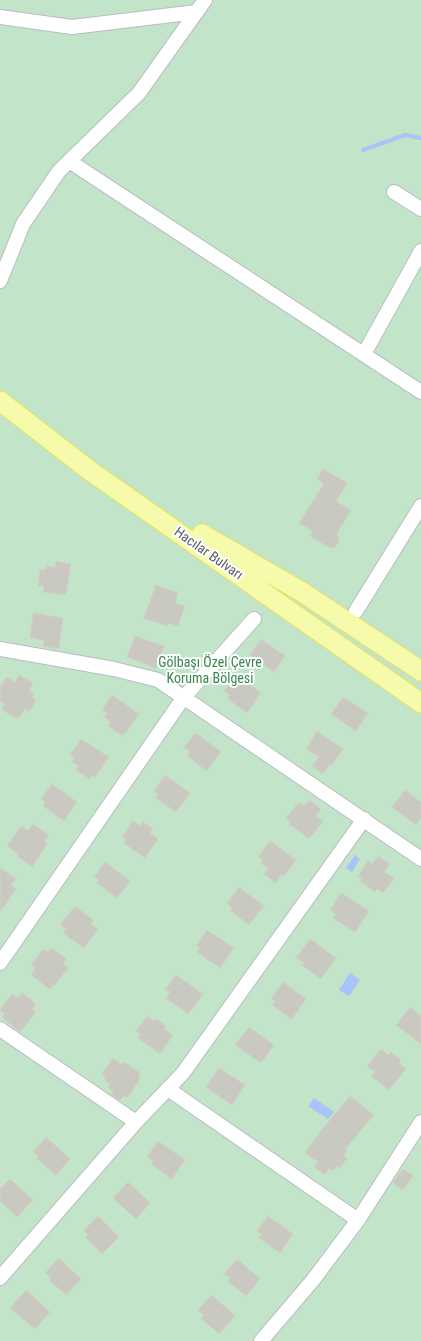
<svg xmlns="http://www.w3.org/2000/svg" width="421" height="1341" viewBox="0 0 421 1341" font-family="'Roboto Condensed',sans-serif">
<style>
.green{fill:#c2e4c9}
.water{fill:#a8c4fa}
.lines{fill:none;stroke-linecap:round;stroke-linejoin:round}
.stream{stroke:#a8c4fa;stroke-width:4}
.building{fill:#c9c8c1;stroke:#d2d1c3}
.minor-casing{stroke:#bbbcc2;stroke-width:16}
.major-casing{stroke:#eae161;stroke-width:21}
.minor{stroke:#fff;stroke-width:14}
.major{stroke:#f6fbac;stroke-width:19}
.labels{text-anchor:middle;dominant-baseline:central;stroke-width:4;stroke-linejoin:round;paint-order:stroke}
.street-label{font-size:14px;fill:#5c5e64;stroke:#fff}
.park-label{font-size:14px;fill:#3a854e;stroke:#fff}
</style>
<rect width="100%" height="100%" fill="#eeeee4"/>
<path class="green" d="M0 0H421V1341H0Z"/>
<path class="water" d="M355 855 360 859 352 872 346 868Z
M350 973 360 980 349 996 339 990Z
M314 1098 334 1112 328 1119 308 1106Z"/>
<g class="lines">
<path class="stream" d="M363 150 405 135 421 138"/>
</g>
<path class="building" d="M323 469 347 483 336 501 351 510 337 533 339 543 333 548 328 547 310 536 313 531 299 523 323 485V483L317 479Z
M56 561 71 564 66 595 43 592 44 586H38L40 570H46L47 566 55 568Z
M156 585 178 593 175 603 185 606 178 626 168 623 167 626 144 618Z
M33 613 63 618 59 649 43 646 44 640 30 638Z
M135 636 164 646 156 668 127 657Z
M261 639 285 656 274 672 250 655Z
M19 675 33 683 29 691 34 693 32 697 36 700 29 712 25 709 18 719 2 710 5 704 0 701V688L6 677 15 682Z
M236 675 261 693 247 713 227 698 230 695 224 691Z
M112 695 139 714 123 736 108 726 111 722 104 717 107 713 102 710Z
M343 697 368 713 356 731 331 714Z
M317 731 343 749 331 766 329 764 323 774 312 766 319 757 306 749Z
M196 733 221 752 206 771 187 755 190 752 184 747Z
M81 739 109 757 95 777 92 775 90 779 76 770 79 766 72 762 74 758 70 755Z
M165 775 190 793 176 812 155 797 158 794 154 791Z
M52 784 77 802 64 821 43 806 45 802 41 799Z
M405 790 421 802V818L416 825 392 807Z
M309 800 321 809 316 816 323 821 309 839 289 824 290 822 286 818 299 802 304 806Z
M133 821 140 826 143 822 153 829 150 833 158 839 145 858 124 843 126 840 122 837Z
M33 824 49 835 44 842 47 844 32 867 17 856 18 854 7 846 21 826 28 831Z
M270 841 296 860 284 876 282 874 276 883 264 874 268 869 261 863 263 860 258 857Z
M378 856 390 864 384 872 394 878 383 893 377 889 375 892 360 881 362 878 358 876 368 860 372 864Z
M105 862 130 881 117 898 97 883 99 880 94 877Z
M0 868 16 879 11 885 16 889 0 912Z
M239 887 264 906 249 925 230 910 232 908 227 903Z
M341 893 369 911 355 932 333 918 336 914 330 910Z
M75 906 94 921 91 924 98 929 84 948 63 933 66 929 60 925Z
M207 930 234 948 220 968 197 952 200 948 196 946Z
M310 939 336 958 321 979 302 965 304 963 296 958Z
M52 948 66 959 63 964 68 968 55 985 54 984 50 989 31 975 35 968 31 965 43 949 48 952Z
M176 975 203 994 188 1014 166 998 170 992 165 990Z
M283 982 306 999 292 1019 272 1005 275 1001 271 999Z
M22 993 36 1004 32 1009 36 1012 20 1032 2 1017 5 1014 0 1010 12 994 18 998Z
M410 1007 421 1016V1044L396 1025Z
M147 1016 154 1021 156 1019 166 1026 164 1029 173 1035 160 1054 138 1038 141 1034 136 1031Z
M249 1027 274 1045 261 1063 235 1045Z
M381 1049 388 1055 391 1052 401 1060 399 1063 406 1069 389 1090 371 1076 375 1072 367 1066Z
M113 1058 122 1065 124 1062 140 1073 138 1076 141 1078 127 1098 124 1095 120 1101 111 1094 113 1091 108 1087 110 1084 104 1080 106 1077 102 1074Z
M219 1068 245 1085 232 1105 206 1087Z
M350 1096 374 1115 345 1149 347 1151 343 1156 347 1158 340 1168 337 1166 333 1171 329 1168 325 1175 314 1167 318 1162 305 1153 320 1132Z
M46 1137 70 1159 56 1175 36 1158 38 1156 33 1152Z
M158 1141 185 1160 172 1179 151 1164 153 1161 147 1157Z
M403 1169 413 1176 403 1190 393 1183Z
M10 1179 33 1200 17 1217 0 1201V1189Z
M128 1182 150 1203 136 1219 113 1198Z
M98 1216 119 1237 102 1254 85 1237 88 1235 84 1230Z
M268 1216 293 1234 280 1253 259 1238 262 1235 257 1231Z
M59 1258 81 1279 66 1295 49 1280 51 1277 45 1273Z
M237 1259 260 1279 246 1296 228 1281 230 1278 224 1274Z
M26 1290 50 1312 35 1329 10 1308Z
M212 1295 235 1316 219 1334 201 1318 204 1315 198 1310Z"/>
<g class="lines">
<defs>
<path id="minor" d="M0 17 72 27 197 12
M69 161 421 392
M394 192 421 209
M0 281 23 224 59 171 139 93 205 0
M364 354 421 251
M356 611 421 506
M0 649 114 669 158 680 421 859
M0 963 184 697 254 619
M0 1029 136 1122
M168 1089 358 1220
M0 1278 136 1122 183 1073 364 819
M261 1341 313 1280 358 1220 421 1122"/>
<path id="major" d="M0 401 89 470 421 703
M202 534 302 592 421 671"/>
</defs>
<use href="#minor" class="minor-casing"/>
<use href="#major" class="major-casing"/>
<use href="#minor" class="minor"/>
<use href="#major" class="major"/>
</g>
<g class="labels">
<g class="street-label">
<text transform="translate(209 553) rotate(35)">Hacılar Bulvarı</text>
</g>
<g class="park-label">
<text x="210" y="662">Gölbaşı Özel Çevre<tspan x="210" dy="16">Koruma Bölgesi</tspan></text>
</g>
</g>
</svg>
